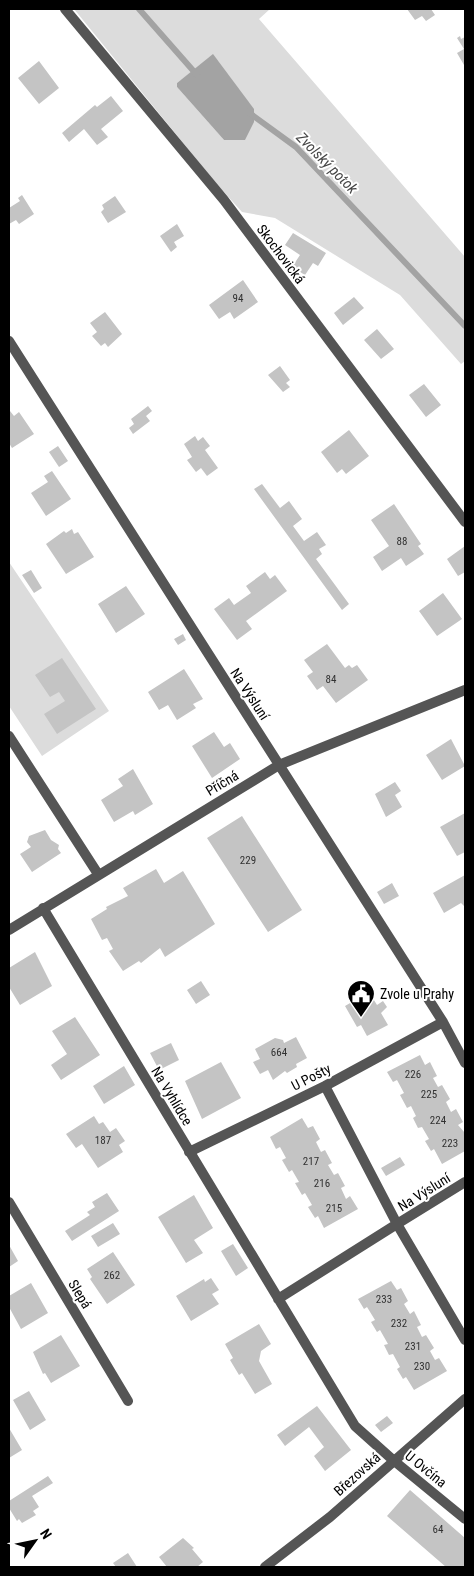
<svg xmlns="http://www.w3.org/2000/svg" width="474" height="1576" viewBox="0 0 474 1576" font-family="'Roboto Condensed',sans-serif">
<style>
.green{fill:#dcdcdc;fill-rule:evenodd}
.water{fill:#a3a3a3}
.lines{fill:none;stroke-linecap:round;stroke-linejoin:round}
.stream{stroke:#a3a3a3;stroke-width:6}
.building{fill:#c4c4c4}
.lane{stroke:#555;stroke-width:10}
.street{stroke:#555;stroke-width:10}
.labels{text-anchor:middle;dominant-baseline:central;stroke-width:4;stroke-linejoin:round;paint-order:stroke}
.number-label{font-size:11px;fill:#313131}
.street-label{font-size:14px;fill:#000;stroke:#fff}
.poi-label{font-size:14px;fill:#000;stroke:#fff;text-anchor:start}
.water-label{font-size:15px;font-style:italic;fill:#444;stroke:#fff}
</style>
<rect width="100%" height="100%" fill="#fff"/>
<path class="green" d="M74 9H270L259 19 465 257V361L461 364 400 295 275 218 242 212 215 182ZM213 55 224 140 177 87V83Z
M9 562 109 711 42 756 9 706Z"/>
<path class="water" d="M213 54 254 109V122L245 140H224L177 87V83Z"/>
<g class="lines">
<path class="stream" d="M139 9 197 75
M248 112 296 147 465 326"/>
</g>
<path class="building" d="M407 9H431L435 15 426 21 422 16 415 20Z
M460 36 461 39 465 37 464 65 457 53 464 49 457 38Z
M39 61 59 88 39 104 18 78Z
M111 96 123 111 101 129 108 137 97 145 84 129 69 142 62 133 95 105 97 107Z
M22 195 34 214 19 224 16 220 9 224V208L20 201 18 198Z
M115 196 126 212 108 223 101 212 104 209 102 205Z
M177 224 184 236 174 242 177 247 171 252 160 236Z
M293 233 326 253 318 266 313 263 305 275 292 267 300 255 285 245Z
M243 280 258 302 234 319 230 312 219 319 209 305Z
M354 297 364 308 343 325 334 313Z
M105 312 122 334 108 347 105 343 101 346 92 336 97 332 90 323Z
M377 329 394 349 381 359 364 340Z
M280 366 290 380 286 383 290 387 283 392 268 375Z
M424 384 441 405 426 417 409 395Z
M148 406 152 411 146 416 150 421 133 434 129 428 134 424 131 419Z
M10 411 14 416 19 412 34 434 12 448 9 443Z
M349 430 369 456 346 474 342 469 337 473 321 452Z
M195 436 198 441 203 437 210 446 205 450 218 468 207 476 201 468 196 472 187 460 192 457 184 444Z
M58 446 68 461 59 467 49 452Z
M52 471 71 499 46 516 31 493 48 482 44 476Z
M262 484 280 508 289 501 302 519 293 526 304 541 317 532 326 545 319 549 322 554 316 559 349 604 342 610 254 489Z
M394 504 421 544 418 546 424 554 406 566 401 558 382 571 373 557 389 546 371 520Z
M72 529 74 534 78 532 94 557 66 574 46 544 64 531 66 533Z
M465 546V572L458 576 447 559Z
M31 570 42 588 34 593 22 575Z
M265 572 270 579 275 575 287 591 246 621 252 629 237 640 214 609 229 598 234 605 251 593 246 586Z
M126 586 145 614 116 633 98 604Z
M443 593 462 619 437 636 419 611Z
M183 634 186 640 178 645 174 639Z
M327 644 345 668 349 665 352 668 357 665 368 680 336 703 323 686 317 690 307 676 313 672 304 660Z
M62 658 96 709 57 734 44 714 65 701 59 692 50 697 35 675Z
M184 669 203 699 193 704 196 708 177 720 168 705 159 710 148 692Z
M214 732 224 747 230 743 240 759 212 778 192 746Z
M451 739 465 766 442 780 426 755Z
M133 769 153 804 135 815 133 811 114 822 101 800 123 786 118 779Z
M395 782 401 791 395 795 402 807 386 817 375 794Z
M465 813V852L457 856 440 827Z
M242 816 302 910 268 932 207 838Z
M45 830 51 840 59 845 58 849 61 853 32 872 20 854 31 847 27 842 29 836Z
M156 869 164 883 183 871 215 924 165 957 160 948 141 963 139 961 123 971 109 951 113 949 107 938 102 940 91 919 107 909 106 907 128 896 123 888Z
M465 875V907L461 903 444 913 433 893Z
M392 883 399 896 384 904 377 892Z
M35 952 52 986 20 1005 9 987V968Z
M201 981 210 995 196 1004 187 990Z
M369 992 377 1005 383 1001 387 1007 381 1013 388 1025 367 1036 361 1025 357 1027 345 1006Z
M75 1017 100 1055 61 1080 51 1065 67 1054 52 1031Z
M296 1037 307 1058 296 1064 297 1067 287 1073 285 1071 273 1080 268 1070 260 1074 253 1062 260 1059 255 1049 275 1038 283 1040 284 1043Z
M171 1043 179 1060 159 1070 150 1053Z
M420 1055 425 1065 430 1062 437 1076 433 1078 438 1087 442 1085 450 1099 446 1102 451 1112 456 1109 463 1122 458 1125 465 1133V1151L442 1164 434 1149 431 1151 425 1141 429 1139 422 1127 418 1128 413 1118 416 1116 411 1106 407 1108 400 1095 404 1093 397 1080 393 1082 387 1072Z
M221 1062 241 1098 202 1119 185 1081Z
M124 1066 135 1085 104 1104 93 1086Z
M94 1116 99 1124 103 1122 110 1132 116 1128 125 1141 119 1145 123 1152 98 1168 82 1144 76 1148 66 1134Z
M302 1118 308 1128 313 1126 320 1139 316 1142 321 1152 325 1150 332 1163 328 1165 334 1175 338 1173 345 1186 341 1188 346 1199 350 1196 358 1209 324 1228 318 1216 315 1218 308 1207 312 1205 305 1193 302 1195 295 1183 299 1182 292 1170 289 1172 282 1160 286 1158 280 1147 276 1149 270 1137Z
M400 1157 405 1165 386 1176 381 1168Z
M107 1193 119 1211 72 1241 65 1231 90 1215 87 1212 95 1207 92 1202Z
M194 1195 213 1228 194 1240 203 1253 186 1263 158 1217Z
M113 1223 120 1234 98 1247 91 1236Z
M233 1244 248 1268 236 1276 221 1251Z
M9 1245 18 1261 9 1267Z
M113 1252 135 1285 107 1304 90 1279 92 1277 87 1269Z
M211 1278 219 1290 212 1294 219 1304 191 1321 176 1296 204 1279 205 1282Z
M391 1281 397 1290 401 1288 408 1301 404 1304 410 1314 414 1311 421 1325 417 1327 422 1337 426 1335 434 1348 430 1351 435 1360 439 1358 447 1371 414 1390 406 1377 403 1379 397 1369 400 1367 393 1354 389 1355 384 1345 388 1344 380 1330 377 1332 371 1322 375 1320 367 1307 364 1309 358 1299Z
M31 1283 48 1313 21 1329 9 1307V1296Z
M259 1324 271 1344 261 1351 259 1361 272 1384 255 1394 242 1373 239 1375 230 1360 233 1358 225 1344Z
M61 1335 80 1366 51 1383 45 1373 43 1374 33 1352Z
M29 1391 46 1420 30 1430 13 1400Z
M317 1406 351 1450 325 1471 314 1456 324 1447 309 1427 285 1446 277 1435Z
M387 1416 393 1423 381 1432 375 1425Z
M9 1428 22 1450 9 1458Z
M48 1476 53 1483 32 1496 39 1507 33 1511 36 1515 22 1523 19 1519 17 1521 9 1508V1501Z
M410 1490 465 1538V1567H446L387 1516Z
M183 1538 194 1548 192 1549 203 1562 197 1567H167L159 1557Z
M128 1553 137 1567H116L113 1563Z"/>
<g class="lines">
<path class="lane" d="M397 1224 465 1182"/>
<path class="street" d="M65 9 224 200 465 522
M9 341 443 1022 465 1063
M9 736 98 874
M43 908 355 1426 393 1460 465 1519
M9 930 279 765 465 690
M325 1086 397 1224 465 1340
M189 1152 325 1086 443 1022
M9 1202 128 1401
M278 1299 397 1224
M265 1567 330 1517 465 1399"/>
</g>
<defs>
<symbol id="civic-pin" viewBox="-11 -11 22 30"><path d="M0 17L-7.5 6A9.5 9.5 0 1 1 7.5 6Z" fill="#000" stroke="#fff"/><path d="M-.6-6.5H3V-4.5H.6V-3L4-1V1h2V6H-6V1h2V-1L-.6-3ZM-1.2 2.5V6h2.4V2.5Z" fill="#fff"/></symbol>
</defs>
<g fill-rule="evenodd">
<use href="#civic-pin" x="345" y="978" width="32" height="43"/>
</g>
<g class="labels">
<g class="number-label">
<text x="238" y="298">94</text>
<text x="402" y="541">88</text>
<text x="331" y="679">84</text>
<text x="248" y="860">229</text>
<text x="279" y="1052">664</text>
<text x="413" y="1074">226</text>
<text x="429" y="1094">225</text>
<text x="438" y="1120">224</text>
<text x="103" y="1140">187</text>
<text x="450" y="1143">223</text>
<text x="311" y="1161">217</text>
<text x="322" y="1183">216</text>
<text x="334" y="1208">215</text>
<text x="112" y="1275">262</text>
<text x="384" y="1299">233</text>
<text x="399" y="1323">232</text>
<text x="413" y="1346">231</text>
<text x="422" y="1366">230</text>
<text x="438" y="1529">64</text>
</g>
<g class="street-label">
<text transform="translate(281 254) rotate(53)">Skochovická</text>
<text transform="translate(250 694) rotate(57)">Na Výsluní</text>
<text transform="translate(222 783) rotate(-31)">Příčná</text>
<text transform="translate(311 1077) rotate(-27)">U Pošty</text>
<text transform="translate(172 1096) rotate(59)">Na Vyhlídce</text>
<text transform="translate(424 1192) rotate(-32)">Na Výsluní</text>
<text transform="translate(80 1294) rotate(59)">Slepá</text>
<text transform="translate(426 1469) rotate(39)">U Ovčína</text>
<text transform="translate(357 1474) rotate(-42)">Březovská</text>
</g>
<g class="poi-label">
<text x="380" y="994">Zvole u Prahy</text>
</g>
<g class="water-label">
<text transform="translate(327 163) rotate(45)">Zvolský potok</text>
</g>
</g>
<rect width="474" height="1576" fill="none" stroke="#000000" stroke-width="20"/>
<g transform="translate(35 1541) rotate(57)" stroke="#ffffff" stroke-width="4" paint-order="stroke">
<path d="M0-4L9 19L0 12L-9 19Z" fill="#000000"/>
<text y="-8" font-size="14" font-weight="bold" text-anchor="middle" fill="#000000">N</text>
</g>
</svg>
